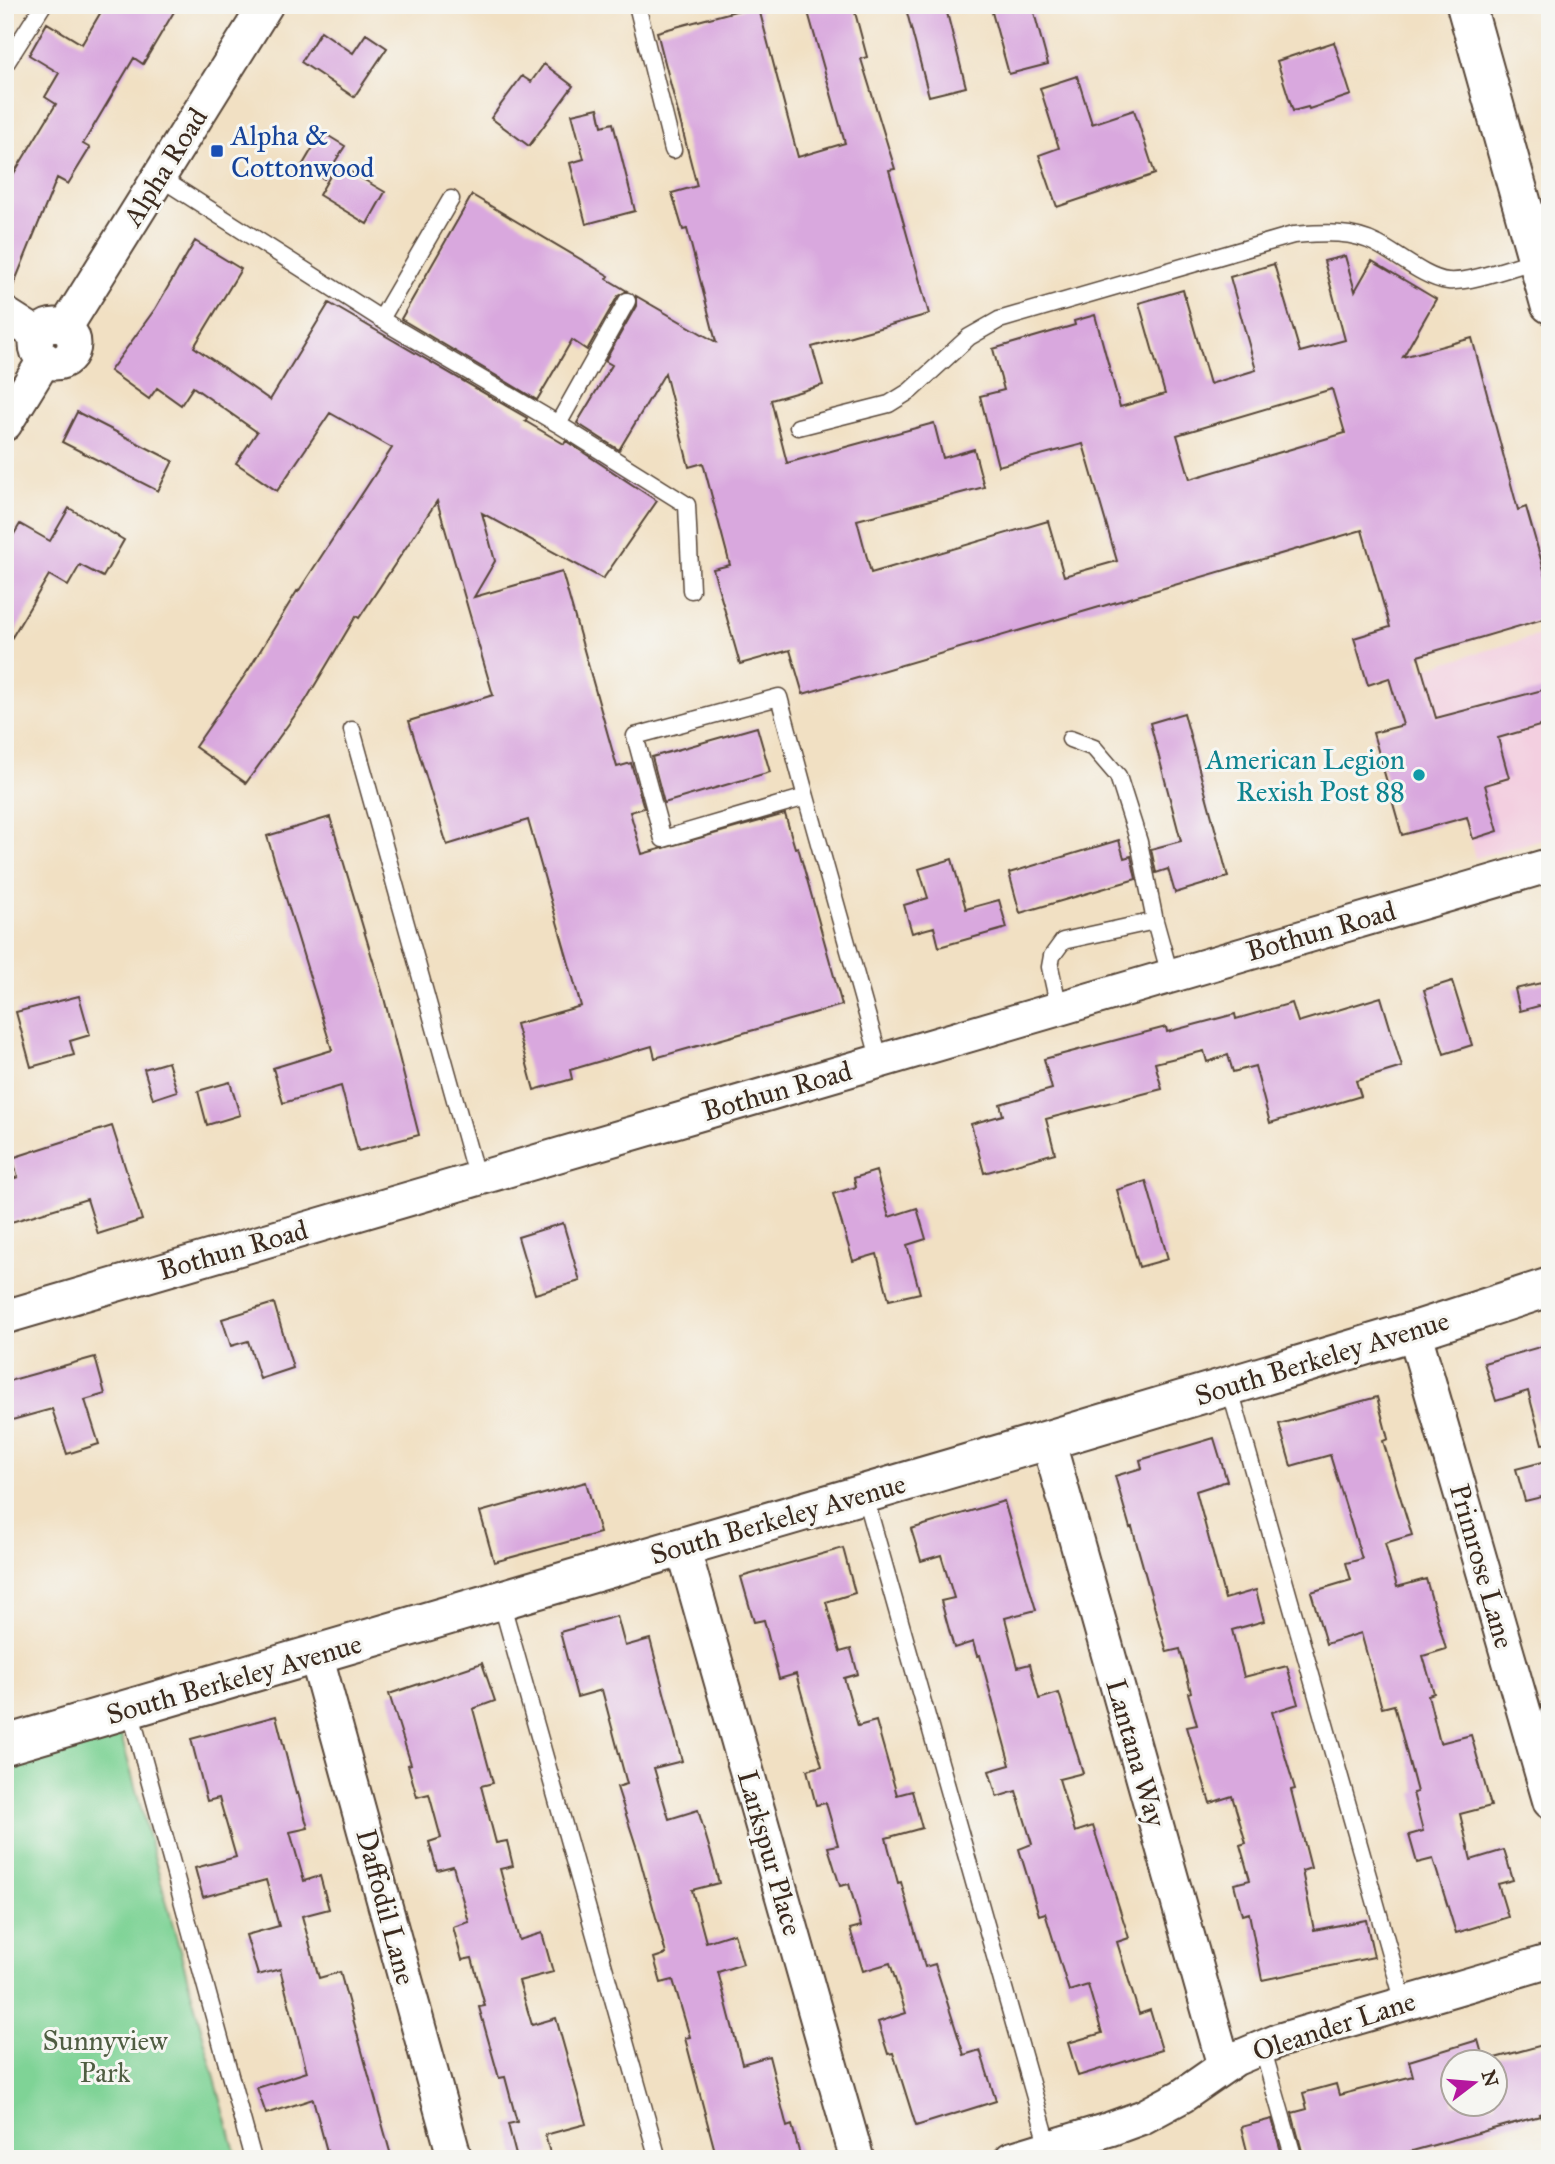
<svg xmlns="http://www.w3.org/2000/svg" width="1555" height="2164" viewBox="0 0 1555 2164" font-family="'IM FELL Great Primer',serif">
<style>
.built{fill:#f3cfe0}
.green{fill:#7fd396;stroke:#5d7e5a;stroke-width:2}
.building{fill:#d9a8de;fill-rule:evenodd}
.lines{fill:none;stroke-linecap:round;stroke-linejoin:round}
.service-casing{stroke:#564537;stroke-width:19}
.minor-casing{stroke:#564537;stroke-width:37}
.tertiary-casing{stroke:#564537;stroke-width:42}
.primary-casing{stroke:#564537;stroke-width:42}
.service{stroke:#fff;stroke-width:16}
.minor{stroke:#fff;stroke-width:33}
.tertiary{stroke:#fff;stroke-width:38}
.primary{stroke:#fff;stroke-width:38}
.transit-dot{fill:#1a4fb4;stroke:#f6f6f2;stroke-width:2.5}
.culture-dot{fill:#0f9aa8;stroke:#f6f6f2;stroke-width:2.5}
.labels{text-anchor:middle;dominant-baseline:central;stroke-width:6;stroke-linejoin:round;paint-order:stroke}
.transit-label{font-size:28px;fill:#164399;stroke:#f6f6f2;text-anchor:start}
.street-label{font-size:28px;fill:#3b2a1e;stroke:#f6f6f2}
.culture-label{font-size:28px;fill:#0d838f;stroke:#f6f6f2;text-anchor:end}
.park-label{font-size:28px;fill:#4f5d42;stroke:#f6f6f2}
</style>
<rect width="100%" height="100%" fill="#f6f6f2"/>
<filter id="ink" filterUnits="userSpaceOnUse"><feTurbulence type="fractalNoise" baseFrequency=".0143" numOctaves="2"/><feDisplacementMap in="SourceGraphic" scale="14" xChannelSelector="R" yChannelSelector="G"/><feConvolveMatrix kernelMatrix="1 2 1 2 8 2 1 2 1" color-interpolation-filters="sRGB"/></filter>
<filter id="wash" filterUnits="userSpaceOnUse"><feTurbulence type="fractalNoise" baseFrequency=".00686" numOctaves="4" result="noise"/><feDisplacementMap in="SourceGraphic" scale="28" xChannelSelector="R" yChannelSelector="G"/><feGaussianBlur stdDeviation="1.57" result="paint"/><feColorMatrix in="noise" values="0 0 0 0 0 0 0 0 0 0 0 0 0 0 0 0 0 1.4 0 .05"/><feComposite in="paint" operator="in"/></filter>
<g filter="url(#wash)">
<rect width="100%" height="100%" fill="#f1e0c3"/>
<path class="built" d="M1550 632V837L1475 858 1422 669Z"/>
<path class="green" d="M120 1732 237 2159H5V1767Z"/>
<g id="blocks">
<path class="building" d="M105 5H178L143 64 134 58 83 144 90 148 68 184 57 178 9 296 5 295V188L56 104 45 97 59 73 29 55 47 23 82 44Z
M758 5 798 157 845 143 806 5H853L867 57 861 59 895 169 889 170 929 314 812 347 823 385 771 400 787 463 934 423 943 458 974 449 984 487 857 520 871 573 1048 521 1064 576 1117 561 1083 444 998 466 980 396 1004 390 993 349 1075 325 1074 321 1095 315 1120 407 1165 394 1139 303 1183 290 1210 384 1256 370 1230 277 1274 264 1300 352 1345 340 1324 261 1345 256 1355 291 1372 261 1436 299 1403 357 1472 338 1518 510 1526 507 1550 591V617L1418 656 1436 718 1550 688V723L1498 738 1509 778 1485 785 1498 831 1473 839 1467 817 1402 835 1373 733 1403 725 1389 678 1368 685 1354 638 1390 627 1362 530 803 694 790 650 740 664 713 569 730 565 703 463 689 467 665 373 619 450 577 423 612 365 605 361 636 306V296L716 342 687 229 683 230 672 193 697 186 657 32ZM1332 389 1345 433 1190 479 1177 435Z
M905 5H945L966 87 929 96Z
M990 5H1032L1048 64 1009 74Z
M321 31 353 53 366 34 387 48 354 97 301 62Z
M1334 42 1351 95 1309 109 1308 107 1293 111 1277 61Z
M544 64 573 86 529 146 491 118 522 76 531 82Z
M1077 76 1092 124 1134 110 1155 174 1057 207 1039 155 1059 148 1040 88Z
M598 108 602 126 613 123 635 211 586 224 570 163 584 159 572 114Z
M322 132 345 146 324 179 302 166Z
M337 164 385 192 367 224 319 195Z
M472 195 609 276 607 279 627 291 618 296 587 350 572 340 537 400 401 319Z
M195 241 241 269 194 347 270 400 329 303 527 418 525 421 564 444 566 441 657 501 603 579 482 513 495 561 474 597 562 572 617 767 631 763 644 808 630 812 642 854 785 814 795 848 798 847 842 1005 655 1058 652 1046 570 1070 572 1079 534 1090 516 1024 581 1006 528 820 447 845 409 721 493 695 437 501 359 618 356 616 306 700 246 783 195 747 249 669 297 591 298 592 392 448 330 413 277 491 236 463 257 432 193 387 181 405 157 388 149 399 110 371 155 309Z
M77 412 173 461 158 491 62 442Z
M69 508 124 540 103 577 80 565 68 586 49 575 5 649V549L20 524 50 541Z
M1184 713 1228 877 1175 893 1168 869 1156 873 1151 849 1181 841 1150 723Z
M757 727 770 772 664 803 652 757Z
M330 817 383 994 419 1135 358 1151 341 1086 283 1103 273 1068 332 1050 267 836Z
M1119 840 1124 858 1131 856 1136 879 1020 913 1009 873Z
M952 859 966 909 999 900 1007 928 939 947 934 927 912 933 904 905 928 898 919 869Z
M1452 981 1472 1045 1444 1054 1424 990Z
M1550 981V1003L1520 1011 1515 989Z
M79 996 90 1035 70 1041 74 1055 31 1067 16 1012Z
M1381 997 1402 1067 1356 1081 1361 1096 1270 1123 1255 1066 1233 1072 1228 1055 1207 1062 1204 1051 1155 1063 1162 1089 1046 1119 1055 1153 984 1173 971 1124 1003 1115 1000 1104 1052 1089 1044 1059 1166 1027 1167 1032 1235 1014 1236 1019 1292 1003 1298 1022Z
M168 1062 177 1091 153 1099 144 1069Z
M230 1082 240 1115 207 1125 198 1091Z
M112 1126 142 1220 98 1234 87 1199 5 1224V1181L18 1177 12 1158Z
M876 1171 889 1217 917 1208 926 1239 907 1245 920 1293 889 1300 877 1254 853 1261 833 1194 856 1187 854 1178Z
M1146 1181 1168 1259 1139 1267 1117 1190Z
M563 1223 580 1281 535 1294 518 1237Z
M274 1303 293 1368 260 1379 248 1341 231 1346 222 1319Z
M1550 1344V1443L1542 1444 1528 1391 1496 1401 1484 1363Z
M95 1357 105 1394 85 1400 99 1444 67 1454 52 1409 5 1422V1382Z
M1377 1397 1388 1439 1383 1441 1412 1535 1385 1543 1397 1587 1426 1579 1446 1649 1423 1656 1434 1693 1428 1695 1440 1743 1471 1735 1491 1806 1460 1814 1471 1860 1504 1850 1513 1880 1498 1884 1508 1917 1456 1933 1433 1859 1417 1863 1409 1835 1423 1831 1413 1793 1417 1792 1394 1705 1382 1708 1361 1633 1326 1644 1311 1592 1351 1580 1346 1563 1362 1559 1330 1455 1291 1466 1279 1424Z
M1214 1438 1227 1481 1196 1491 1225 1599 1256 1590 1264 1621 1232 1630 1244 1677 1287 1666 1298 1704 1272 1712 1295 1789 1291 1790 1311 1868 1302 1871 1314 1930 1366 1920 1374 1957 1262 1980 1249 1913 1242 1915 1234 1884 1250 1880 1240 1845 1246 1843 1232 1796 1210 1803 1187 1727 1197 1725 1188 1693 1191 1692 1180 1649 1167 1652 1132 1527 1130 1528 1115 1476 1142 1468 1140 1460Z
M1550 1460V1495L1525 1501 1516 1469Z
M586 1482 600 1533 494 1562 480 1512Z
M1004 1501 1036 1610 1005 1618 1018 1667 1030 1664 1039 1699 1059 1693 1083 1773 1059 1779 1075 1832 1093 1826 1129 1938 1117 1942 1139 2014 1150 2010 1162 2050 1078 2076 1068 2043 1102 2033 1088 1985 1069 1991 1045 1913 1039 1915 1019 1849 1032 1844 1016 1791 997 1797 989 1771 1010 1765 980 1655 977 1656 973 1642 954 1648 941 1601 954 1598 941 1555 921 1561 911 1529Z
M843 1548 855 1593 826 1602 840 1652 851 1649 858 1674 844 1678 858 1726 876 1721 897 1795 912 1791 922 1828 886 1838 898 1883 901 1882 925 1967 935 1964 964 2055 980 2050 996 2101 916 2126 893 2053 888 2054 878 2022 906 2013 890 1963 863 1971 850 1929 861 1926 849 1884 840 1886 828 1847 838 1845 826 1803 816 1805 807 1770 822 1766 796 1674 779 1679 764 1620 754 1622 741 1577Z
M617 1616 625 1646 650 1639 682 1761 654 1768 669 1819 698 1810 713 1860 719 1883 692 1890 706 1942 734 1933 743 1964 718 1972 742 2064 769 2056 787 2127 792 2125 801 2159H717L685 2038 690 2037 673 1980 661 1983 654 1958 666 1954 638 1852 617 1787 627 1784 602 1690 577 1697 560 1632Z
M482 1663 495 1701 473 1709 493 1783 481 1786 496 1843 507 1841 513 1866 500 1869 519 1940 542 1933 553 1972 519 1981 532 2025 556 2018 586 2124 545 2135 550 2153 530 2159H517L508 2124 517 2122 505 2077 499 2078 479 2007 485 2006 472 1958 462 1960 453 1927 469 1922 453 1866 437 1870 429 1842 441 1838 429 1794 417 1797 408 1765 411 1764 389 1694Z
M276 1716 296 1794 298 1793 308 1828 290 1832 304 1881 320 1876 329 1909 302 1916 319 1978 340 1972 392 2159H329L313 2099 266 2114 257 2088 307 2072 280 1969 258 1975 246 1935 279 1926 266 1880 203 1897 195 1868 236 1857 219 1798 207 1801 191 1739Z
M1478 2040 1484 2061 1550 2043V2111L1539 2114 1540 2116 1383 2159H1304L1292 2113 1307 2109 1303 2093 1336 2084 1339 2095 1413 2076 1409 2061ZM1453 2062H1495V2104H1453Z
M1272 2119 1283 2159H1249L1241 2127Z"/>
</g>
</g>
<g filter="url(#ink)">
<use href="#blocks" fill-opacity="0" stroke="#564537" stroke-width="2"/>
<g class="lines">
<defs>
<path id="service" d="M637 5 673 150
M5 65 43 5
M159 177 395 328 558 424 687 505 691 590
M381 319 451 199
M558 424 627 301
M798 427 889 404 910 391 969 337 999 320 1293 235C1321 233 1351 230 1377 244 1397 254 1426 279 1448 281 1471 283 1514 266 1537 260
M352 730 477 1179
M1070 739 1094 748 1118 776 1139 842 1155 921 1170 975
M806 797 779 697 635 736 663 839 806 797 880 1061
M1059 1008 1050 967 1052 956 1063 941 1155 921
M1229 1386 1404 2003
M864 1494 1049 2147
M501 1601 658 2159
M130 1710 253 2159
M1262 2047 1294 2159"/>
<path id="minor" d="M5 314 38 335
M36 344a19 19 0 1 1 38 0a19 19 0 1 1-38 0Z
M65 328 266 5
M5 424 45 359
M5 1317 1550 865
M1414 1331 1550 1802
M1048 1440 1224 2065
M683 1547 857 2159
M316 1655 455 2159
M1011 2159 1110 2129 1143 2117 1182 2096 1235 2059 1280 2040 1550 1961"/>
<path id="tertiary" d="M5 1745 1048 1440 1414 1331 1550 1287"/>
<path id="primary" d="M1466 5 1550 304"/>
</defs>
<use href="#service" class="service-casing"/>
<use href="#minor" class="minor-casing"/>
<use href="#tertiary" class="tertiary-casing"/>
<use href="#primary" class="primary-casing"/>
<use href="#service" class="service"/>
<use href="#minor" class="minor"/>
<use href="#tertiary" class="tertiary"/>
<use href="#primary" class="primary"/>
</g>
</g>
<rect class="transit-dot" x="210" y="144" width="14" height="14" rx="3.5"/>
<circle class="culture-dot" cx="1419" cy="775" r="7"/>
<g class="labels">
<g class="transit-label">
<text x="231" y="135">Alpha &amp;<tspan x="231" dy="32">Cottonwood</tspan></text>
</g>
<g class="street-label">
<text transform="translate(165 167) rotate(-58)">Alpha Road</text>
<text transform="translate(1321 931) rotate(-16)">Bothun Road</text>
<text transform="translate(777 1091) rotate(-16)">Bothun Road</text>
<text transform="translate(233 1250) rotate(-16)">Bothun Road</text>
<text transform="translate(1322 1358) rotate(-17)">South Berkeley Avenue</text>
<text transform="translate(778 1519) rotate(-16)">South Berkeley Avenue</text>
<text transform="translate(1482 1566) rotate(74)">Primrose Lane</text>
<text transform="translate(234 1679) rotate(-16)">South Berkeley Avenue</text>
<text transform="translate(1136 1753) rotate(74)">Lantana Way</text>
<text transform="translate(770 1853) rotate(74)">Larkspur Place</text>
<text transform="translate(386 1907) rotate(75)">Daffodil Lane</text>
<text transform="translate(1334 2026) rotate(-18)">Oleander Lane</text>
</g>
<g class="culture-label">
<text x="1405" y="759">American Legion<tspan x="1405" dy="32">Rexish Post 88</tspan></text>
</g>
<g class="park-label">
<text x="105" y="2040">Sunnyview<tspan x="105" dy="32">Park</tspan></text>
</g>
</g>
<rect width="1555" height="2164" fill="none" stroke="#f6f6f2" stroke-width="28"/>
<g transform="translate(1474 2083) rotate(74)"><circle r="33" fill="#f6f6f2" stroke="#aba49d" stroke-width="2"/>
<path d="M0-5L12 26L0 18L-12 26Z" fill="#b5179e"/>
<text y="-10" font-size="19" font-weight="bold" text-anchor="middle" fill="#3b2a1e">N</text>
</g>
</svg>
